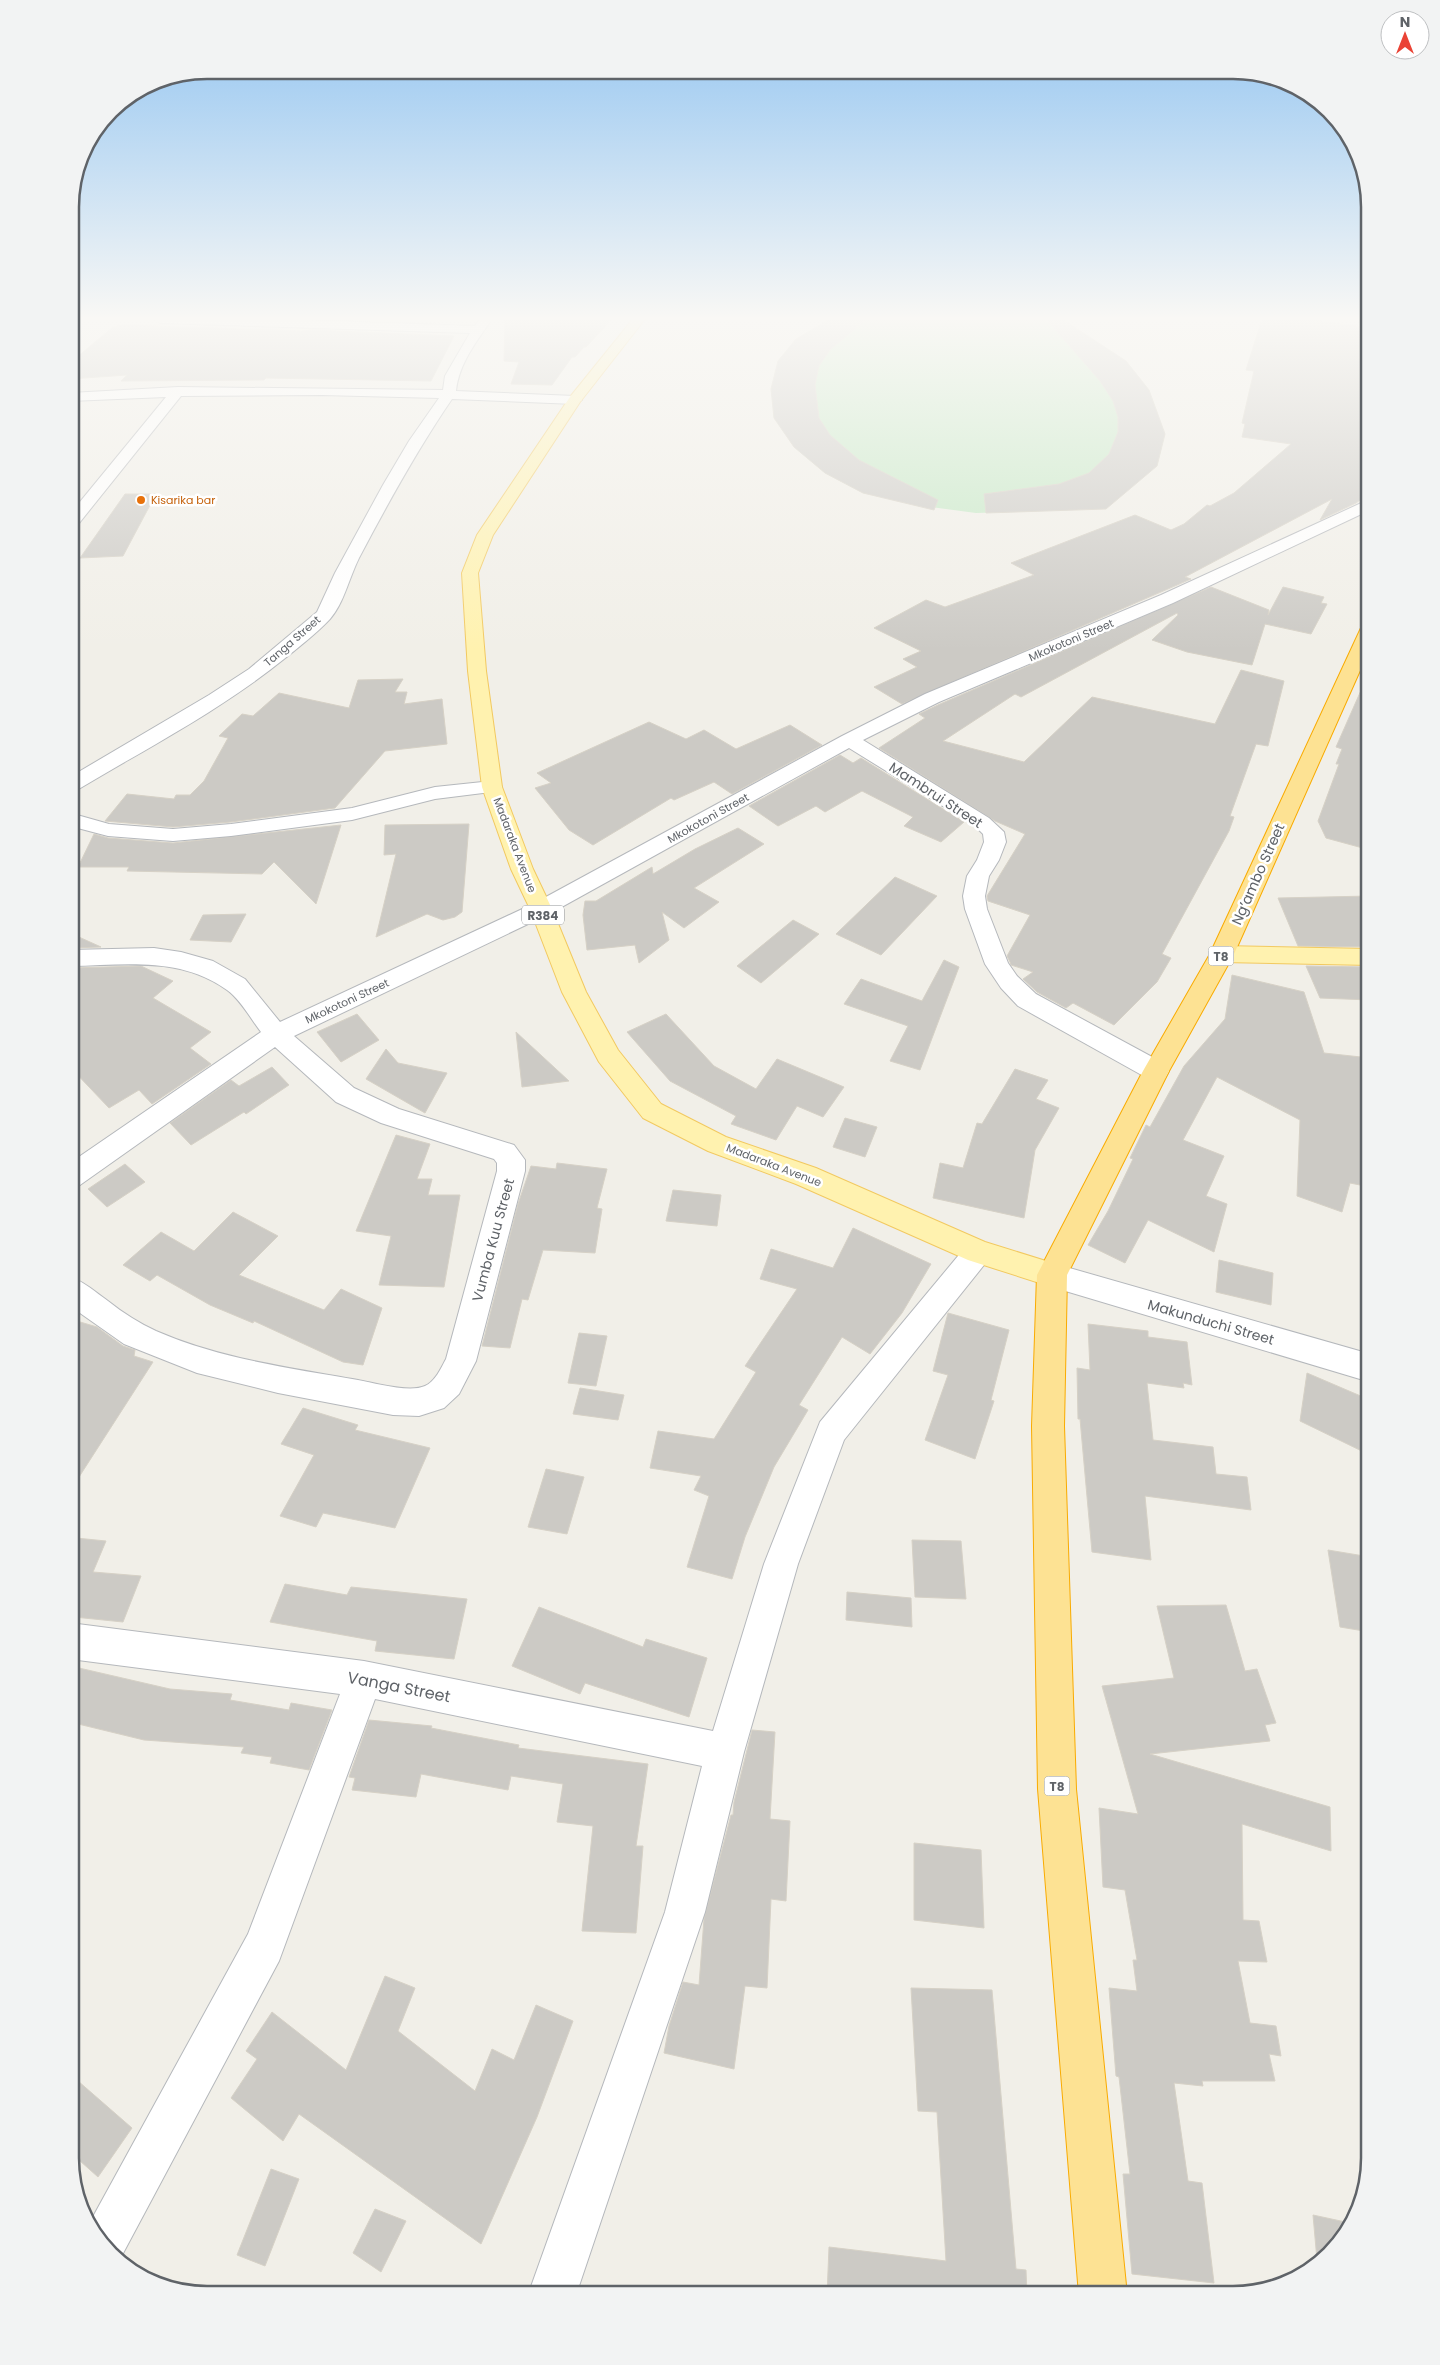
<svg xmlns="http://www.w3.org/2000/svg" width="1440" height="2365" viewBox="0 0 1440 2365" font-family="Poppins,sans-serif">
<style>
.green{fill:#c5e8c5}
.building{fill:#cccac5;stroke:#d6d1c6}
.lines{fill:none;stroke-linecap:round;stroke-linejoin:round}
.minor-casing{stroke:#b5b8bc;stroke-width:2}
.major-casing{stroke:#f2c960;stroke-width:2}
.highway-casing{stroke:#f9ab00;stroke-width:2}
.minor{fill:#fff;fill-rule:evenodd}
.major{fill:#fff2af;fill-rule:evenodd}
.highway{fill:#fde293;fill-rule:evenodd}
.food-dot{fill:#e8710a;stroke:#fff;stroke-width:2}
.labels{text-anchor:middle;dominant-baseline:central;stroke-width:5;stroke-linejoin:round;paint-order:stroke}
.far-food-label{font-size:11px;fill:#c56008;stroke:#fff;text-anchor:start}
.far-street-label{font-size:11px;fill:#5f6368;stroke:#fff}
.shield{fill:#fff;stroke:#8f9295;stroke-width:1}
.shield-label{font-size:12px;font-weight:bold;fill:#5f6368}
.street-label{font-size:14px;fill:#5f6368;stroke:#fff}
.near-street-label{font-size:16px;fill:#5f6368;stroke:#fff}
.rim{fill:none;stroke:#5f6368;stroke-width:2.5}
</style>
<rect width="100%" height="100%" fill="#f1efe8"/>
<path class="green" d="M835 319H1041L1088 336 1126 361 1149 390 1165 434 1157 466 1039 511 976 513 916 505 863 493 825 473 794 447 774 418 771 389 778 361 796 339Z"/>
<path class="building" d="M505 319H612L586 347H584L575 357H572L552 385 511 384 519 362 504 361Z
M830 319H867L830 350 819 366 815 385 819 418 830 435 859 460 938 500 934 510 863 493 825 473 794 447 774 418 771 389 778 361 796 339Z
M1046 319H1062L1126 361 1149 390 1165 434 1157 466 1106 509 986 513 984 494 1059 484 1089 473 1109 454 1118 432V417L1113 401 1100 381Z
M1262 319H1306L1370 328V493L1356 503 1320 520 1332 499 1185 577 1191 579 902 704 874 687 917 667 903 659 921 651 874 628 926 600 945 607 1034 575 1011 563 1135 515 1171 530 1184 524 1207 505 1210 506 1234 493 1291 444 1242 437 1245 424 1242 423 1254 371 1246 370Z
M123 325 302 331 312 330 454 336 431 381 266 378 264 380 121 381 127 375 70 379V363L113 327Z
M125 494H156L123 556 80 558Z
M1211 587 1269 610 1268 615 1283 587 1324 597 1321 603 1327 604 1311 634 1265 624 1252 665 1187 652 1152 640 1178 615 1177 613 1021 697 1015 694 943 741 1024 762 1092 697 1215 724 1241 670 1284 681 1268 746 1256 744 1230 816 1234 817 1229 831 1162 954 1171 958 1157 982 1114 1025 1073 1003 1066 1008 1037 992 1023 979 1033 972 1011 965 1010 962 1007 956 1030 915 988 901 987 896 1025 834 995 821 879 748 925 718 919 714 940 704Z
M1370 670V850L1326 838 1318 821 1339 764H1336L1342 749 1336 747Z
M403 679 395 692H407L404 704 442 699 447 744 385 751 335 808 231 822 173 827 105 821 127 794 174 799 176 795H190L204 781 228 738 219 736 242 714 253 716 279 693 349 708 358 680Z
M649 722 686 739 704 730 736 749 790 725 822 745 732 794 714 782 674 800 671 798 593 845 569 830 535 788 551 783 537 773Z
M840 755 853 763 861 758 964 822 941 842 904 826 913 817 862 791 825 812 816 806 778 826 749 806Z
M469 824 462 912 455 917 443 920 427 914 376 937 396 854 384 855 385 825Z
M341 825 316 904 274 862 262 874 127 871 129 867H78L94 834 108 838 173 843Z
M738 828 764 844 694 888 719 902 684 928 662 912 669 940 639 963 635 945 587 950 583 915 585 901H596L652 867 653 874 695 849Z
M895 877 937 896 881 955 836 934Z
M1370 896V947L1298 946 1278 898Z
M246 914 231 942 190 940 203 915Z
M793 920 819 934 761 983 737 966Z
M70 933 101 947 70 948Z
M944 960 959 967 920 1070 890 1061 908 1026 844 1004 861 979 922 1001Z
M141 966 173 981 153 998 211 1032 190 1048 211 1064 152 1104 139 1090 109 1108 70 1067V968Z
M1306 966 1370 967V1000L1320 998Z
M1232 975 1304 992 1324 1053 1370 1058V1187L1350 1183 1342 1212 1297 1196 1300 1120 1217 1077 1183 1140 1224 1156 1206 1196 1227 1204 1214 1252 1148 1220 1125 1263 1088 1245 1108 1211 1133 1159 1130 1158 1146 1125 1150 1127 1184 1066 1225 1019Z
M357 1014 379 1040 341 1062 317 1032Z
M666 1014 714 1066 756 1089 777 1059 844 1087 823 1117 797 1106 776 1140 731 1124 736 1116 670 1081 627 1032Z
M516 1032 569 1081 522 1087Z
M386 1049 398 1063 447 1073 425 1113 366 1079Z
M272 1067 289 1085 246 1114 244 1112 191 1145 170 1123 231 1080 239 1086Z
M1015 1069 1048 1080 1036 1099 1059 1108 1035 1150 1024 1218 933 1198 940 1163 963 1168 977 1123 982 1124Z
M845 1118 877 1127 865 1157 833 1147Z
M396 1135 430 1144 417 1179H432L428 1195H460L444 1287 379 1285 391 1236 356 1231Z
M557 1163 607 1169 597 1208 602 1209 595 1253 543 1250 528 1300 522 1299 510 1348 482 1346 518 1204 531 1166 556 1169Z
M125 1164 145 1182 107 1207 88 1189Z
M673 1190 721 1195 717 1226 666 1221Z
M233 1212 278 1236 239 1275 324 1310 341 1289 382 1308 363 1365 343 1362 254 1321 253 1323 210 1305 157 1275 150 1281 123 1265 161 1232 194 1251Z
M853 1228 931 1264 902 1313 870 1354 842 1337 799 1405 808 1410 774 1467 745 1537 732 1579 687 1567 709 1496 694 1490 701 1476 650 1468 658 1431 714 1439 756 1372 745 1366 797 1289 760 1279 771 1249 833 1268Z
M1219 1260 1273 1273 1271 1305 1216 1292Z
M948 1313 1009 1330 991 1400 994 1401 975 1459 925 1440 948 1375 933 1371Z
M70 1319 97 1327 123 1346 135 1350 134 1356 153 1362 70 1491Z
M1088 1324 1148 1331V1337L1187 1342 1192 1385 1183 1383 1184 1388 1147 1383 1153 1440 1213 1447 1216 1474 1247 1477 1251 1510 1145 1496 1151 1560 1092 1552 1080 1419H1078L1077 1368 1090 1370Z
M579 1333 607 1336 596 1386 568 1383Z
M1307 1373 1370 1400V1455L1300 1421Z
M580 1388 624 1395 618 1420 573 1414Z
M303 1408 358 1425 355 1430 430 1448 395 1528 323 1513 316 1527 280 1516 314 1455 281 1444Z
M546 1469 584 1477 567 1534 528 1527Z
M76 1538 106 1541 93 1572 141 1576 123 1622 74 1617 72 1621H70V1551Z
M912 1540 961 1541 966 1599 915 1597Z
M1328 1550 1370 1557V1632L1340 1627Z
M285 1584 347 1595 351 1587 467 1599 454 1659 375 1651 377 1641 270 1622Z
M847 1592 911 1598 912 1627 846 1620Z
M1226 1605 1245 1671 1257 1669 1276 1723 1265 1725 1270 1741 1150 1754 1330 1807 1331 1851 1242 1824 1243 1920 1259 1921 1267 1962 1238 1961 1250 2023 1276 2026 1281 2056 1269 2054 1275 2081H1202L1203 2086 1174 2083 1188 2181 1202 2183 1214 2283 1132 2274 1123 2174H1130L1119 2077 1116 2076 1109 1988 1137 1991 1133 1960H1137L1125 1890 1103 1887 1099 1808 1138 1814 1102 1686 1174 1678 1157 1606Z
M539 1607 643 1647 646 1639 707 1658 689 1717 585 1683 580 1694 512 1666Z
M79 1668 170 1689 232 1694 230 1700 289 1710 291 1703 332 1710 309 1770 270 1763 272 1757 241 1753 244 1747 144 1740 70 1722V1685Z
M369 1720 432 1726 431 1728 519 1745 518 1748 648 1764 636 1846H643L636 1933 582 1931 593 1826 557 1822 563 1784 511 1776 508 1790 421 1774 416 1797 352 1790 355 1778 349 1777Z
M752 1730 775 1732 770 1819 790 1821 786 1901 771 1899 767 1988 745 1986 734 2069 664 2053 669 2026 683 1982 699 1985 704 1919 731 1815H733L734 1802Z
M914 1843 981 1850 984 1928 914 1920Z
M385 1976 415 1988 398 2031 475 2091 492 2049 514 2060 536 2005 573 2021 537 2117 481 2244 299 2114 283 2141 231 2098 257 2059 246 2051 272 2012 346 2070Z
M911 1988 992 1990 1016 2269 1026 2270 1027 2295H827L829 2247 946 2261 937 2112 918 2111Z
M70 2074 132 2128 98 2177 70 2152Z
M271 2169 299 2179 265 2266 237 2255Z
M375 2209 406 2221 381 2272 353 2253Z
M1313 2215 1350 2223 1347 2234 1317 2260Z"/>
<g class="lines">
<defs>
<path id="minor" d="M154 319H272L475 326 480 319H492C477 341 459 363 456 391L575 396 582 400 575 404 452 399C417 450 388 503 359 558 349 578 344 603 330 619 316 634 300 646 284 659 221 710 147 748 77 790L70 792V777L209 695 249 669 317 612 335 573 383 485 409 441 439 398 322 395 181 396 76 527 70 529V514L166 397 70 401V393L178 387 443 390 445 376 470 333 160 323Z
M1370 499V510L1173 603 939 702 863 740 989 818 1004 832 1006 842 999 860 989 876 985 896 987 909 1008 963 1017 976 1036 994 1165 1064 1169 1071 1165 1078 1156 1080 1147 1078 1018 1006 1001 988 985 964 965 909 963 896 967 876 977 860 984 842 983 834 975 826 849 748 549 914 294 1036 354 1088 399 1109 514 1145 525 1160V1171L476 1361 459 1394 444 1408 419 1416 393 1415 278 1393 197 1373 124 1344 70 1306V1277C85 1282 95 1292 108 1301 123 1313 139 1323 156 1331 220 1359 290 1368 358 1380 375 1383 409 1393 425 1386 435 1382 441 1368 446 1359L497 1171V1163L494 1159 381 1123 336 1102 275 1047 80 1185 70 1188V1163L261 1032C251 1019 240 999 227 990 180 956 124 965 70 966V950L154 948 181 952 213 961 245 979 280 1022 533 904 842 736 925 694 1161 595Z
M492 781 499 783 502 787 499 791 435 799 352 820 231 836 173 841 108 836 70 826V813L109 824 173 829 231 824 352 808 435 787Z
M978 1240 988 1244 992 1252 988 1260 844 1440 798 1564 744 1752 705 1912 576 2295H528L665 1912 702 1766 375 1699 279 1961 120 2259 89 2224 248 1934 340 1694 70 1659V1623L364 1661 713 1731 764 1564 820 1422 968 1244Z
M1052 1263 1370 1354V1382L1042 1284 1037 1275 1042 1266Z"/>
<path id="major" d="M633 319H645L580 402 493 535 478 573 486 671 502 787 533 869 552 909 586 992 618 1050 661 1104 726 1137 816 1168 985 1242 1062 1266 1067 1275 1062 1284 1052 1287 968 1260 796 1184 708 1151 643 1118 599 1062 562 992 530 909 511 869 482 787 468 671 462 573 477 535 570 397Z
M1222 946 1370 949V965L1222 962 1214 960 1210 954 1214 948Z"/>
<path id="highway" d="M1370 623V648L1234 954 1169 1071 1067 1275 1064 1426 1076 1789 1127 2295H1079L1038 1789 1032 1426 1037 1275 1143 1071 1210 954 1361 628 1364 624Z"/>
</defs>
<use href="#minor" class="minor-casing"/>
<use href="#major" class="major-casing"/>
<use href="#highway" class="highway-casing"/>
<use href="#minor" class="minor"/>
<use href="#major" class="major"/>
<use href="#highway" class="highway"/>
</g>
<linearGradient id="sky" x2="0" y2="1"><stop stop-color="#8fc3f1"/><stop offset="0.49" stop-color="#f9f8f5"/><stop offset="1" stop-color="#f9f8f5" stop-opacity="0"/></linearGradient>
<rect width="1440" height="650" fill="url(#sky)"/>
<circle class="food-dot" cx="141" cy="500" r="5"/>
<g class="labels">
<g class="far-food-label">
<text x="151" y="500">Kisarika bar</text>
</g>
<g class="far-street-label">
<text transform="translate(1071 640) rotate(-23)">Mkokotoni Street</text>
<text transform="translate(292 641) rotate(-41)">Tanga Street</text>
<text transform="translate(708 818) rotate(-29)">Mkokotoni Street</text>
<text transform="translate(515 845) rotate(69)">Madaraka Avenue</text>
<text transform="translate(347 1001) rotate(-25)">Mkokotoni Street</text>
<text transform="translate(774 1165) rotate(21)">Madaraka Avenue</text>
</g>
<g class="shield">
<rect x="522" y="905.5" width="42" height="19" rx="4"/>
<rect x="1208.5" y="946.5" width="25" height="19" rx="4"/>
<rect x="1044.5" y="1776.5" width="25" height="19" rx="4"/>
</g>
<g class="shield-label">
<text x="543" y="915">R384</text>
<text x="1221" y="956">T8</text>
<text x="1057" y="1786">T8</text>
</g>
<g class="street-label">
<text transform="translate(936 795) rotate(33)">Mambrui Street</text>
<text transform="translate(1258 874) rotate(-66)">Ng’ambo Street</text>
<text transform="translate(493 1240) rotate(-75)">Vumba Kuu Street</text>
<text transform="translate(1211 1322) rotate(16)">Makunduchi Street</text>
</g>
<g class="near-street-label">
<text transform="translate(399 1687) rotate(11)">Vanga Street</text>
</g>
</g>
<path d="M0 0H1440V2365H0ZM207 79H1233A128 128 0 0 1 1361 207V2158A128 128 0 0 1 1233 2286H207A128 128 0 0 1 79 2158V207A128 128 0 0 1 207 79Z" fill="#f2f3f3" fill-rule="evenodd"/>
<path class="rim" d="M207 79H1233A128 128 0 0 1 1361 207V2158A128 128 0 0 1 1233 2286H207A128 128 0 0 1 79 2158V207A128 128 0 0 1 207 79Z"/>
<g transform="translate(1405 35)"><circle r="24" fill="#ffffff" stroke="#bfc1c3"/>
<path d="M0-4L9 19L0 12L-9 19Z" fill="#ea4335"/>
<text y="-8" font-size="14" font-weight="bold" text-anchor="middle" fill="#5f6368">N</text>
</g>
</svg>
